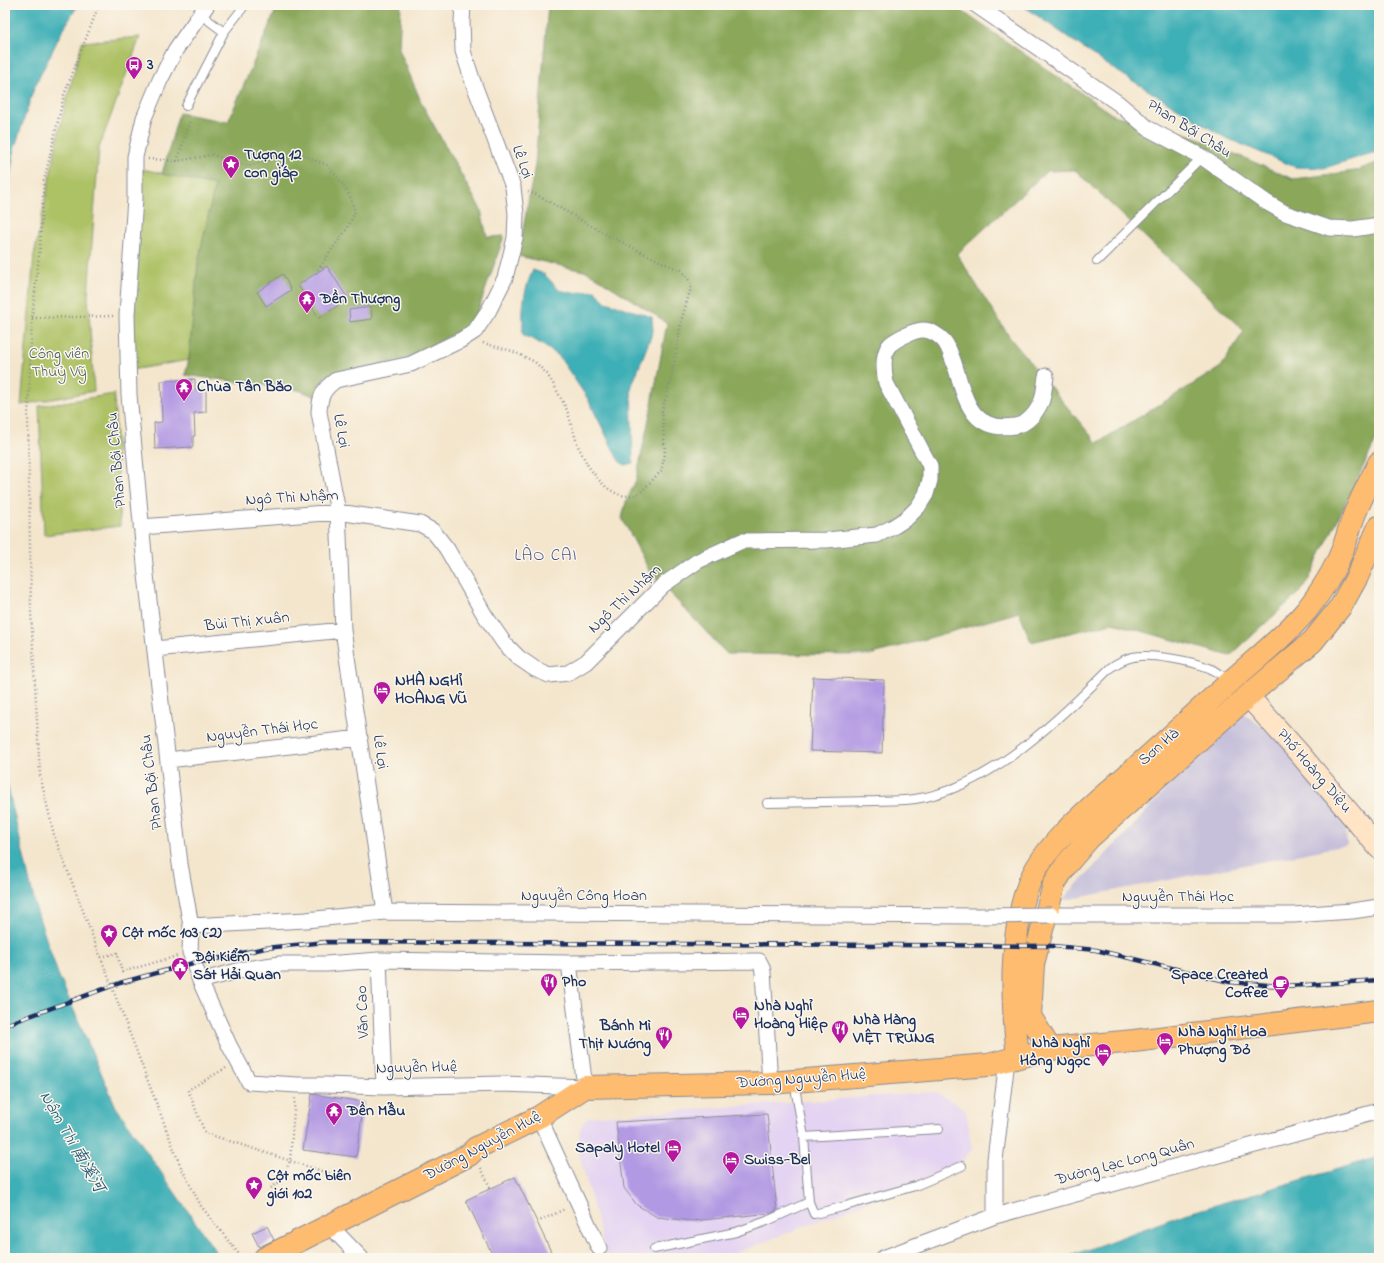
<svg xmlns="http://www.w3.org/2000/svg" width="1384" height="1263" viewBox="0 0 1384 1263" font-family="'Indie Flower','LXGW WenKai TC',sans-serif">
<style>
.built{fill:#e4d3f2}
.industrial{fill:#c6c0da}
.green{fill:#adc165;stroke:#647862}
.forest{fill:#8aa75a;stroke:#526b5c;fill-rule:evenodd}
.water{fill:#3eafb6;stroke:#2c6f8a}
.building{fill:#b299e3}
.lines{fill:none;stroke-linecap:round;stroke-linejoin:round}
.lane-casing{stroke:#888a96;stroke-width:10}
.street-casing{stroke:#888a96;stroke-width:17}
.secondary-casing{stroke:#888a96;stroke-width:23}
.primary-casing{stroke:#888a96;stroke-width:24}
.highway-casing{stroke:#888a96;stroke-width:24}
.path{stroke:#888a96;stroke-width:2.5;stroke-dasharray:1 3;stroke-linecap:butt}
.lane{stroke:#fff;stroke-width:8}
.street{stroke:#fff;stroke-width:15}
.secondary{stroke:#ffe4c6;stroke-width:21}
.primary{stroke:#febc70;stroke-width:22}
.highway{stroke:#febc70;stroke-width:22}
.rail-casing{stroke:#1b2f5e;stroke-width:4.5}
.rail{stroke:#fbf7ec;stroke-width:3;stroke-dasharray:9;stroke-linecap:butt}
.street-bridge-casing{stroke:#888a96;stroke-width:17;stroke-linecap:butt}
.street-bridge{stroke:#fff;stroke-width:15}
.labels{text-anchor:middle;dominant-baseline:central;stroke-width:3;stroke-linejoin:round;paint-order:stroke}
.poi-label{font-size:16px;font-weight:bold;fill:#1b2f5e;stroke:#fbf7ec;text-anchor:start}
.street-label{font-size:16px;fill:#1b2f5e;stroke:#fbf7ec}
.park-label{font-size:16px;fill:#475b60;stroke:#fbf7ec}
.neighbourhood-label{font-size:17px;letter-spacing:1px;fill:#50548d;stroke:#fbf7ec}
.water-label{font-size:17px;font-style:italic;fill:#275c7d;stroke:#fbf7ec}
</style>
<rect width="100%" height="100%" fill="#fbf7ec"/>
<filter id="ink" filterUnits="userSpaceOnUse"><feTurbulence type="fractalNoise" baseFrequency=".025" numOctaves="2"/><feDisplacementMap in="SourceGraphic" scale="8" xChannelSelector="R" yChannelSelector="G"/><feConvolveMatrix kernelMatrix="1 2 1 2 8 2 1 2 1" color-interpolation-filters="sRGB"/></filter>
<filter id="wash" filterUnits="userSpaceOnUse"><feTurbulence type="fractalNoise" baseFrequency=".012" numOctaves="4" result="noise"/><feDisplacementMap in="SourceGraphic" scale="16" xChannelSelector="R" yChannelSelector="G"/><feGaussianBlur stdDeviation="0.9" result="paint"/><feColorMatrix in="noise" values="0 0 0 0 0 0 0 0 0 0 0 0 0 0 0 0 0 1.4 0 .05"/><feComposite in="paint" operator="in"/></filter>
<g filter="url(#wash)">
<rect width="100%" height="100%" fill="#f4e6cd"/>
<path class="built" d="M936 1092 966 1110 972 1150 956 1167 723 1258H607L578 1149 580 1128 588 1117Z"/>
<path class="industrial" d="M1237 708 1305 759 1345 813 1347 845 1061 901 1136 823Z"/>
<path class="green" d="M140 37 99 148 88 296 94 391 21 405 34 255 61 122 82 42Z
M142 169 215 185 198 263 189 360 131 370Z
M114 394 120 526 44 535 39 406Z"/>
<path class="forest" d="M278 5H401L399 49 422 104 481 210 487 237 504 236 477 314 461 330 409 358 324 377 315 396 298 390 185 375 189 359 198 263 215 185 162 174 179 113 228 122Z
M548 5H953L1113 115 1191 135 1293 179 1355 171 1379 162V434L1305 587 1230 656 1113 623 1031 642 1019 612 870 655 727 654 650 572 622 518 626 502 636 480 651 409 667 323 646 309 588 272 518 256 535 165ZM1075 170 1244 331 1221 367 1097 443 1010 338 957 254 1047 171Z"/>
<path class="water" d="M5 5H78L61 33 34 88 14 150 5 212Z
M1022 5H1379V151L1324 168 1295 167 1224 137 1112 68Z
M533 270 544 274 559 290 572 293 595 291 606 302 652 317 653 331 631 388 633 463 625 465 619 461 588 399 558 355 533 339 524 336C522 332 523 328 523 323 522 304 525 287 533 270Z
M5 775 36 909 58 974 116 1107 220 1258H8L5 1252Z
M1379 1157V1258H1065L1182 1215Z"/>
<g id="blocks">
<path class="building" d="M327 266 348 299 319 318 298 285Z
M283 274 291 290 266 306 257 292Z
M371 307 372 319 350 322 349 310Z
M195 379V390L206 389V412L194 413 195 436H193V447L155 449 154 423 162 422 161 381Z
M813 677 884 680 882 753 810 751Z
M312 1094 364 1102 356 1157 303 1150Z
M767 1114 777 1210 772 1213 692 1221 657 1217 637 1205 624 1188 616 1122Z
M515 1177 537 1222 554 1258H494L466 1200Z
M267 1226 274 1240 259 1247 252 1233Z"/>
</g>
</g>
<g filter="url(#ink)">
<use href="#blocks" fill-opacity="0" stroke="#888a96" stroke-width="1"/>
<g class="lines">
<defs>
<path id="lane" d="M224 32 245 5
M186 106 224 32 200 14
M1097 261 1202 157
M767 803C803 802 840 802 876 801 889 800 902 801 915 799 990 788 1059 719 1110 668 1117 663 1124 659 1133 657 1151 653 1191 661 1209 668 1217 671 1224 677 1231 681
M794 1082 804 1137 809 1202 814 1214 842 1207 915 1186 962 1166
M804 1137 939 1129
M654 1249 736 1232 767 1221 809 1202"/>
<path id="street" d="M207 5 176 49 160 80 144 118 135 157V198L127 315 129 395 146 575 180 864 191 926 190 952 200 981 229 1045 249 1082 297 1085H325L384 1087 502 1084 585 1087 569 963
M976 5 1118 103 1149 129 1202 157 1266 202 1285 213 1329 228 1353 229 1379 225
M141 527 338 512 420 524 433 531 447 549 484 614 504 643 519 658 535 669 549 675 568 673 586 662 663 585 698 561 742 541 827 540 877 535 893 527 907 518 918 507 926 494 930 480V466L886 383C884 372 882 358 888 347 893 340 914 330 923 330 930 330 939 335 944 341 949 347 951 355 954 363 965 396 969 433 1015 426 1028 424 1037 412 1042 400 1044 393 1045 384 1046 376
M155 649 343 630
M168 760 360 738
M385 912 343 630 338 512 319 412C320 396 323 389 336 380L411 364 461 340 475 331 489 310 505 278 515 238 516 214 513 187 473 82 463 51 462 22 463 5
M1051 915H1293L1352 911 1379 907
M191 926 306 920 385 912 977 916
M379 960 384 1087
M200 981 245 969 280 964H326L379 960 569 963 759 961 762 967 763 972 770 1083
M539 1117 599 1248
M995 1216V1160L1007 1060
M329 1225 361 1258
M883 1258 995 1216 1379 1111"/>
<path id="secondary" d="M1248 696 1299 753 1379 848"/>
<path id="primary" d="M1050 1049 1134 1041 1379 1011"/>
<path id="highway" d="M1018 1057C1012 1001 1009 940 1028 886 1042 846 1093 805 1125 777 1161 746 1196 713 1231 681 1257 658 1284 637 1306 611 1320 593 1334 572 1342 551 1347 539 1350 525 1355 513 1362 496 1371 479 1379 463
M265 1258 469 1155 476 1148 539 1117 585 1087 770 1083 988 1065 1050 1049 1030 1016 1033 964 1054 884 1066 865 1089 838 1248 696 1313 641 1341 606 1357 577 1379 527"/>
</defs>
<use href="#lane" class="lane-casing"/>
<use href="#street" class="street-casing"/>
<use href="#secondary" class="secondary-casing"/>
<use href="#primary" class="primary-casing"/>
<use href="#highway" class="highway-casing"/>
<path class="path" d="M99 5 64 95 44 181 40 246 32 318 28 417 31 612 40 775 54 835 180 1165 201 1206 242 1258
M148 159 177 161 212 155 249 166 276 158 302 155 327 165 339 179 350 196 355 212 347 229 330 252 316 273
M177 161 190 121
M32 318 113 316
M483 343 512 351 535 362 547 374 555 387 567 410 578 446 588 466 598 479 607 488 617 494 625 496 635 495 641 492 661 471 665 454 662 410 671 381 682 318 691 288 688 279 681 270 670 266 609 236 537 195 528 192
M101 957 117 953 122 972 177 956
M226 1068 188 1090 205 1133 340 1177
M481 1168 491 1189
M271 1188 281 1181 290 1161 295 1098
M537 1222 565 1209"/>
<use href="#lane" class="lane"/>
<use href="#street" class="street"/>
<use href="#secondary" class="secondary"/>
<use href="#primary" class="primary"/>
<use href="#highway" class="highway"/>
<defs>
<path id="rail" d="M5 1025 120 983 193 963 212 960 265 948 326 942 1053 946 1096 950 1230 982 1281 986 1306 985 1379 980"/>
</defs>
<use href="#rail" class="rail-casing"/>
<use href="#rail" class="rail"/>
<defs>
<path id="street-bridge" d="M977 916 1051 915"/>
</defs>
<use href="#street-bridge" class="street-bridge-casing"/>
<use href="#street-bridge" class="street-bridge"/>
</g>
</g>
<defs>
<symbol id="bus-pin" viewBox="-11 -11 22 30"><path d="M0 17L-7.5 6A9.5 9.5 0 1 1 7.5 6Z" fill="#b5179e" stroke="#fbf7ec"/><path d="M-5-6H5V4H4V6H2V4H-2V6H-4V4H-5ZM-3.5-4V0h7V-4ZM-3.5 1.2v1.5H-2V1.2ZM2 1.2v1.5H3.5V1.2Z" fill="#fff"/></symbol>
<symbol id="sight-pin" viewBox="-11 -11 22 30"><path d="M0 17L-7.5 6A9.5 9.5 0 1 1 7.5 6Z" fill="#b5179e" stroke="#fbf7ec"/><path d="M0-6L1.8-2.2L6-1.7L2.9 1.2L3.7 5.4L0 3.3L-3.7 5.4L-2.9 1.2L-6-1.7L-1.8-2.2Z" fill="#fff"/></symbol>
<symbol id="temple-pin" viewBox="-11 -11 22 30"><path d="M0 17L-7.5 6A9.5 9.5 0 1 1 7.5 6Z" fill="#b5179e" stroke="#fbf7ec"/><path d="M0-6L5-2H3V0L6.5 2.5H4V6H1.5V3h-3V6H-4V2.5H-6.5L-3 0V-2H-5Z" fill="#fff"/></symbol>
<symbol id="hotel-pin" viewBox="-11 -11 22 30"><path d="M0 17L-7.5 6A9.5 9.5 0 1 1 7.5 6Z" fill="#b5179e" stroke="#fbf7ec"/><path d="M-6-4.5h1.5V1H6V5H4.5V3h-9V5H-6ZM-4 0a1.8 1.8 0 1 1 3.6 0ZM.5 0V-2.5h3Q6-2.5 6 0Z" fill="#fff"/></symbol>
<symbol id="civic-pin" viewBox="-11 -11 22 30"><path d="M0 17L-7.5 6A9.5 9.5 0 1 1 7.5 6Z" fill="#b5179e" stroke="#fbf7ec"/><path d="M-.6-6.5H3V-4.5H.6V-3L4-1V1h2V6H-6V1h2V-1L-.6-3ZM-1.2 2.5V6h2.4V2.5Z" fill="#fff"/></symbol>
<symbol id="restaurant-pin" viewBox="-11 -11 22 30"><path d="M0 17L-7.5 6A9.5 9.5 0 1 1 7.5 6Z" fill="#b5179e" stroke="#fbf7ec"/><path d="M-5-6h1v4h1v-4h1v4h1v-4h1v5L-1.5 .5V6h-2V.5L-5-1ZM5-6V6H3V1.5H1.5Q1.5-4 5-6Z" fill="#fff"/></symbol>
<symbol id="cafe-pin" viewBox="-11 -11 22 30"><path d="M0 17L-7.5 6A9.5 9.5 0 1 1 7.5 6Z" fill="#b5179e" stroke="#fbf7ec"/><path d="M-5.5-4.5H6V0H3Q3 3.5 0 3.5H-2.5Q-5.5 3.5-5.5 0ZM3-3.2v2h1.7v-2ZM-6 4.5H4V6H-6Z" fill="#fff"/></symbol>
</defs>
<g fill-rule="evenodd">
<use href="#bus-pin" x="124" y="55" width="20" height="27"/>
<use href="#sight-pin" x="221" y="154" width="20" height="27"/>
<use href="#temple-pin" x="297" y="289" width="20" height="27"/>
<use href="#temple-pin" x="174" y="377" width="20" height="27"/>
<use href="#hotel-pin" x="372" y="680" width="20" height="27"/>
<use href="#sight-pin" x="99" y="923" width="20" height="27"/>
<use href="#civic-pin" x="170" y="956" width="20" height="27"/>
<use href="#restaurant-pin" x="539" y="972" width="20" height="27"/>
<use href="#cafe-pin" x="1271" y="974" width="20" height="27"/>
<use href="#hotel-pin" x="731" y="1005" width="20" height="27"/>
<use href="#restaurant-pin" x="830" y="1019" width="20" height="27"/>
<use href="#restaurant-pin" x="654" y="1025" width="20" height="27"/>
<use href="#hotel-pin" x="1155" y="1031" width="20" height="27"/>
<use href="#hotel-pin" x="1093" y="1042" width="20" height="27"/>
<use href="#temple-pin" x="324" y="1101" width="20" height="27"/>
<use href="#hotel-pin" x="663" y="1138" width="20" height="27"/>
<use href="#hotel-pin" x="721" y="1150" width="20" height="27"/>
<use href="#sight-pin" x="244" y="1175" width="20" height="27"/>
</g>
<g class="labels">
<g class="poi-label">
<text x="147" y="65">3</text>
<text x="244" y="155">Tượng 12<tspan x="244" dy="18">con giáp</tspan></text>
<text x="320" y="299">Đền Thượng</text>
<text x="197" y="387">Chùa Tân Băo</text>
<text x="395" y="681">NHÀ NGHỈ<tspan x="395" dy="18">HOÀNG VŨ</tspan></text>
<text x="122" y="933">Cột mốc 103 (2)</text>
<text x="193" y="957">Đội Kiểm<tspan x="193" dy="18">Sát Hải Quan</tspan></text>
<text x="1268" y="975" text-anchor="end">Space Created<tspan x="1268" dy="18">Coffee</tspan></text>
<text x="562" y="982">Pho</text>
<text x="754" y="1006">Nhà Nghỉ<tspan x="754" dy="18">Hoàng Hiệp</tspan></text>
<text x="853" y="1020">Nhà Hàng<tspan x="853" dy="18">VIỆT TRUNG</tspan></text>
<text x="651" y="1026" text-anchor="end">Bánh Mì<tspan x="651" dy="18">Thịt Nướng</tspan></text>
<text x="1178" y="1032">Nhà Nghỉ Hoa<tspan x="1178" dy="18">Phượng Đỏ</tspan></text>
<text x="1090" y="1043" text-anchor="end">Nhà Nghỉ<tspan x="1090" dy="18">Hồng Ngọc</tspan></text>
<text x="347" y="1111">Đền Mẫu</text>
<text x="660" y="1148" text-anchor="end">Sapaly Hotel</text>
<text x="744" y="1160">Swiss-Bel</text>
<text x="267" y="1176">Cột mốc biên<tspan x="267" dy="18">giới 102</tspan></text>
</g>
<g class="street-label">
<text transform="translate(1189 129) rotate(32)">Phan Bội Châu</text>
<text transform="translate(522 162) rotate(70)">Lê Lợi</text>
<text transform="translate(341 431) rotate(80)">Lê Lợi</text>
<text transform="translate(117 460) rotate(-95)">Phan Bội Châu</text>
<text transform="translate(292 498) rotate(-3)">Ngô Thì Nhậm</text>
<text transform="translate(625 599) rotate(-43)">Ngô Thì Nhậm</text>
<text transform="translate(247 622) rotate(-6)">Bùi Thị Xuân</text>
<text transform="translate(262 731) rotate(-7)">Nguyễn Thái Học</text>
<text transform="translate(1159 747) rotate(-41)">Sơn Hà</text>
<text transform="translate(380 752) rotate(82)">Lê Lợi</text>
<text transform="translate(1314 771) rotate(49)">Phố Hoàng Diệu</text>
<text transform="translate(152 782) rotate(-97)">Phan Bội Châu</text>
<text x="584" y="896">Nguyễn Công Hoan</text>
<text x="1178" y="897">Nguyễn Thái Học</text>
<text transform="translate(363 1012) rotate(-92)">Văn Cao</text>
<text transform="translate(417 1068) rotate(-1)">Nguyễn Huệ</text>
<text transform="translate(802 1079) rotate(-4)">Đường Nguyễn Huệ</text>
<text transform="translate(483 1146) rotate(-28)">Đường Nguyễn Huệ</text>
<text transform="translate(1125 1162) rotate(-15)">Đường Lạc Long Quân</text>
</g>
<g class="park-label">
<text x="59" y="354">Công viên<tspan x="59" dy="18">Thuỷ Vỹ</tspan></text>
</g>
<g class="neighbourhood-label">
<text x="546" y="555">LÀO CAI</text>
</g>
<g class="water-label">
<text transform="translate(72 1142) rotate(60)">Nậm Thi 南溪河</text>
</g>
</g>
<rect width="1384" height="1263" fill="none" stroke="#fbf7ec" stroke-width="20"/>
</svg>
